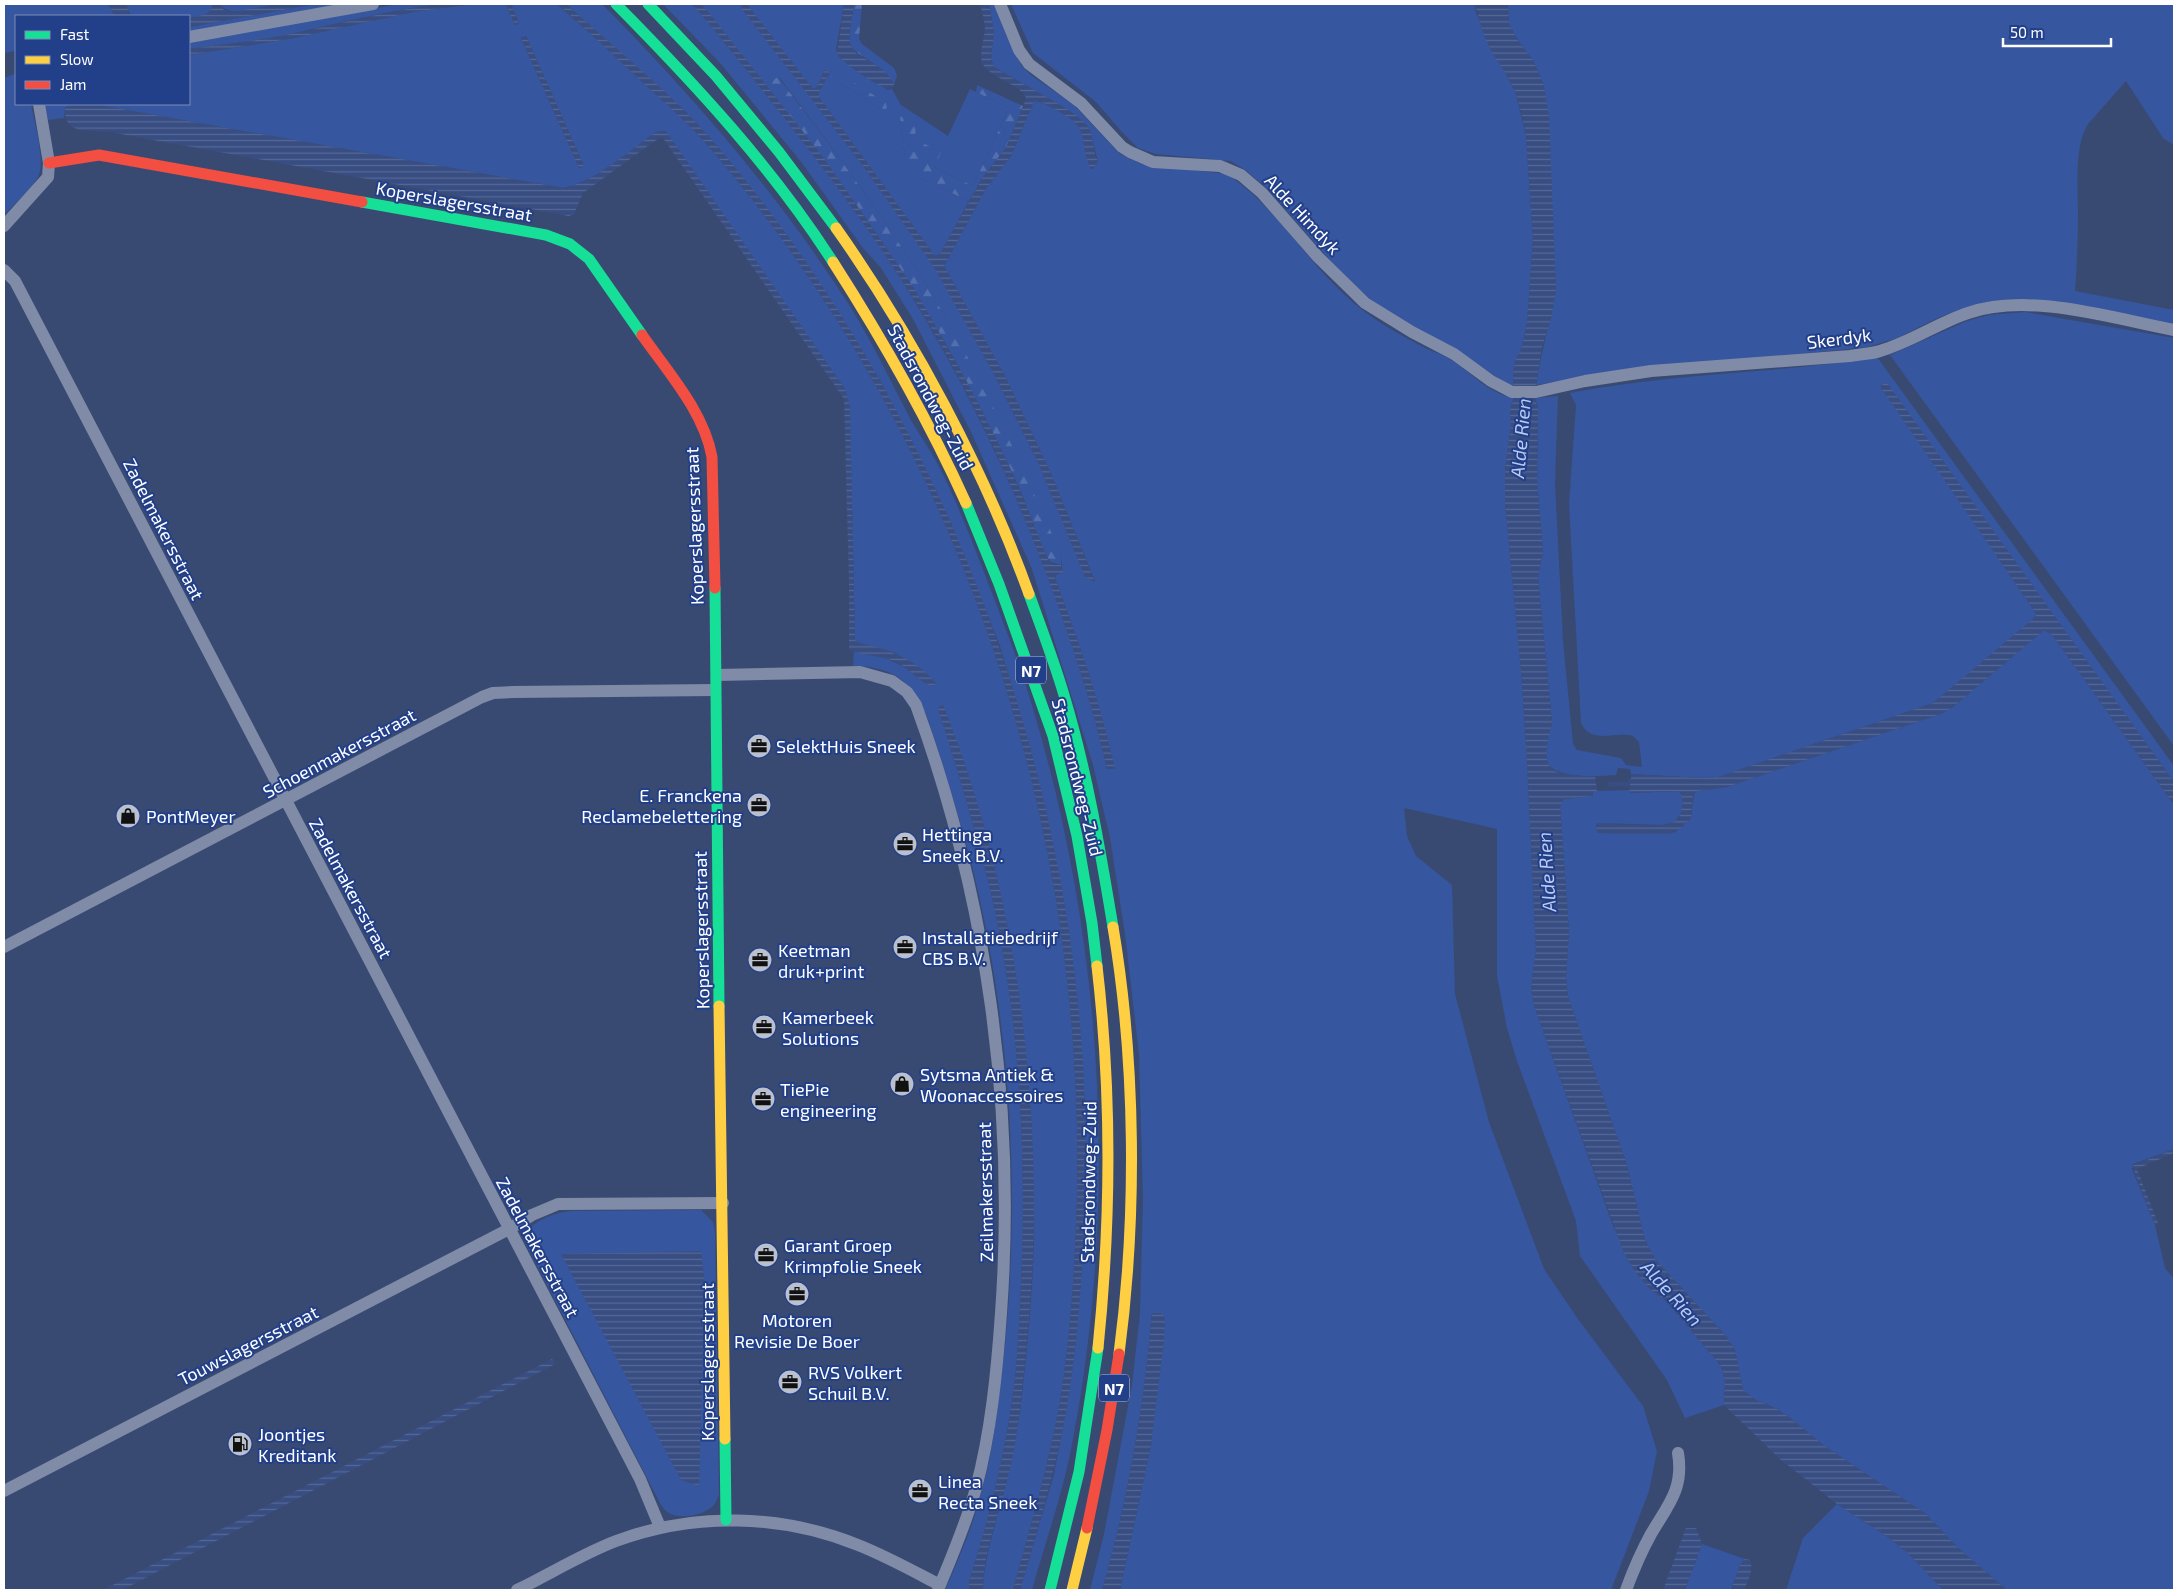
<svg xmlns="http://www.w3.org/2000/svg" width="2178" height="1594" viewBox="0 0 2178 1594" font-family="'Exo 2',sans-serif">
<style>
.grass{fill:#36569f;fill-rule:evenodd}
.forest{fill:url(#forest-firs)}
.water{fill:url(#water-rules)}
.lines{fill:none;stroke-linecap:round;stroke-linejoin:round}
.stream{stroke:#384d82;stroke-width:4.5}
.street{stroke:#808ba7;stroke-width:12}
.fast{stroke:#16e098;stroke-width:11}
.slow{stroke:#ffcf43;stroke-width:11}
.jam{stroke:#f24e42;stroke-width:11}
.labels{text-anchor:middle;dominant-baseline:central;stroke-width:4;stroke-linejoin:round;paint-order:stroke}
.shield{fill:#223f89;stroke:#bdc5dc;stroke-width:1}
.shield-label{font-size:16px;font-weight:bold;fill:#fff}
.street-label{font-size:18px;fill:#fff;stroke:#223f89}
.poi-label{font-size:18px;fill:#fff;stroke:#223f89;text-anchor:start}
.water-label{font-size:19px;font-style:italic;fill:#bacbf1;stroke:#223f89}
</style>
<defs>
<pattern id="forest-firs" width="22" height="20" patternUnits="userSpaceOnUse" patternTransform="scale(1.25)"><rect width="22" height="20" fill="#36569f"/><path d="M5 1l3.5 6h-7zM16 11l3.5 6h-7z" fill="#546fad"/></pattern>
<pattern id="water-rules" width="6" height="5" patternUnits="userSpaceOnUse" patternTransform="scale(1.25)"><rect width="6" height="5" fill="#384d82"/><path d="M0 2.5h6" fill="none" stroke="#566895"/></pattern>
</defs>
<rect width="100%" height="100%" fill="#394a72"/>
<path class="grass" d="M4 4H108L115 16H16V51L4 53Z
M126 4H213C212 8 211 11 207 14 198 20 147 16 131 16Z
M220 4H278C263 7 228 19 220 4Z
M315 4H347L189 33V27Z
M399 4H440C391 10 343 22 295 33 260 41 224 44 189 49V42Z
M473 4H506L515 25 519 23 511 4H557C610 52 670 100 716 155 959 443 1085 818 1077 1193 1075 1266 1071 1340 1058 1412 1047 1472 1029 1531 1013 1590L983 1589C984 1560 993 1534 1000 1506 1009 1472 1017 1438 1021 1404 1028 1340 1035 1275 1034 1210 1033 1039 1007 864 943 706L938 708C957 767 975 828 990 888 1020 1017 1027 1153 1021 1284 1019 1331 1017 1380 1008 1426 999 1479 985 1531 969 1582V1590H945C960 1557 973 1525 982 1490 993 1451 997 1411 1002 1372 1022 1204 1012 1022 970 858 958 812 943 767 929 722 915 684 895 666 853 666L854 652C886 656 904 663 928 686L896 653 859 643 855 640 852 507 845 389 665 131 656 132C629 151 595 182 563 188L93 104H189V55L294 38 413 12ZM526 36 584 166 579 168 521 38Z
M566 4H602C690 93 771 186 840 291 868 332 888 377 911 420 920 436 930 449 938 465 961 509 977 555 995 601 1005 628 1016 655 1025 683 1102 923 1120 1191 1073 1439 1064 1490 1046 1540 1032 1590H1020L1054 1474 1066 1410 1076 1341 1083 1253 1085 1100 1047 816 1031 751 1000 646 951 523 881 382 839 314 796 248 717 146 686 112Z
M663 4H692L709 23C768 97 828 170 881 248 953 356 1010 474 1055 596 1075 653 1094 710 1107 769H1114C1101 704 1078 640 1055 578L1056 575 1060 573 1062 567V557C1021 468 982 377 931 293 885 218 832 147 779 77L765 84 701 4H743L741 5 864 167 933 264 993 372 1038 462 1085 576 1095 581 1051 474 1005 376 944 266 985 190 1011 156 1034 101C1041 101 1047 105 1053 108 1084 124 1082 129 1088 162L1098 161 1089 128 1068 110 994 67 991 59 994 31 989 4H994L1007 37 1022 66 1031 75 1073 104 1120 154 1141 164 1226 174C1272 202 1305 259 1346 296 1369 318 1397 333 1425 348 1434 352 1445 355 1453 361 1474 375 1488 393 1514 398L1510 409 1511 425 1505 470V502L1521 670 1527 760 1536 950 1531 988 1534 1006 1614 1228 1650 1289 1666 1301 1721 1366 1725 1382 1724 1405 1685 1418 1667 1380 1580 1256 1576 1221 1517 1061 1507 1028 1497 976V829L1404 808 1407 836 1416 856 1452 885 1455 994 1489 1122 1544 1269 1578 1319 1643 1406 1657 1451 1649 1491 1611 1590H1120L1151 1445 1160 1313H1152C1144 1406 1128 1501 1102 1590H1090L1104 1534 1132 1385 1140 1313 1143 1199 1139 1054 1125 934 1110 838 1093 765 1032 569 972 434 913 319 881 268 863 248 802 163 721 64Z
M745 4H844L836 50 839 57 888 90 892 89 901 105 948 136 970 89 1009 108 973 186 934 167 940 152 915 139 900 118 905 156 917 177 969 201 940 254 935 256 819 97V92L828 75 882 110 832 69 830 72 825 70 817 87 813 89Z
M1011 4H1475L1476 13 1516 94 1526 136 1533 239 1527 323 1522 347 1515 362 1513 373 1514 386 1505 382 1372 301 1336 267 1267 188 1245 170 1231 161 1156 154 1138 148 1122 132 1096 102 1033 53Z
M1508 4H2174V145L2163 138 2126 81 2088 124C2074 146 2078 188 2078 214 2078 240 2077 266 2075 291L2174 310V325L2026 299H2009L1987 302 1963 309 1940 317 1897 338 1867 347 1599 375 1536 385C1541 353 1550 322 1556 290L1544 86 1533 60 1519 42 1509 24Z
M14 74 16 75V104H31C34 121 46 161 38 177 30 191 15 203 4 215V78Z
M45 104H71L65 108 64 118 48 120Z
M2025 312 2174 338V746L1890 355 1967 321 1989 315Z
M1877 357 2174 766V782L1885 383 1881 386 2033 609 2036 614 2033 620 1933 703 1718 777 1699 778 1631 774 1630 769 1618 768 1616 775C1599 776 1553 780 1547 761 1543 751 1549 733 1552 723L1538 577 1543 551 1537 481 1538 407 1535 398 1558 396 1555 482 1563 641 1573 744 1577 750 1621 758 1626 765 1642 767 1639 742 1633 736C1615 731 1591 745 1581 723L1569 504 1576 405 1570 393C1671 373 1775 374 1877 357Z
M2044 630 2051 634 2056 640 2174 805V1149L2133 1164 2132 1169 2155 1225 2165 1268 2174 1279V1590H2007L1958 1548 1926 1514 1826 1447 1789 1417 1775 1408 1756 1400 1743 1390 1735 1350 1726 1336 1655 1259 1645 1240 1626 1162 1568 997 1566 978 1569 932 1560 806 1564 799 1592 796V791L1630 790 1631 793 1678 791 1682 795V811L1675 822 1662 825 1598 823 1596 825 1598 833 1666 834 1675 832 1691 818 1694 794 1696 791 1727 787 1943 713 1953 707Z
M701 1210 713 1222 715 1232 719 1494C718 1497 716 1502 714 1505 705 1515 681 1520 669 1513 666 1512 663 1507 661 1505L523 1238C531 1221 553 1213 571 1211ZM700 1251 705 1285 698 1486Z
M1837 1504 1888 1537 1909 1554 1943 1590H1786L1803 1538Z
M1702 1544 1745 1559 1740 1565 1731 1590H1685Z"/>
<path class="forest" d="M854 4H862L859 39 862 44 894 68 897 75 894 85C886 64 852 56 850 43 848 31 853 16 854 4Z
M832 68 886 103 887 110H882L828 75Z
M778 77C832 147 885 218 931 293 982 377 1023 467 1062 557L1061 565 1050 562C1038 540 1031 515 1021 492 1006 458 989 424 971 390 914 280 842 181 765 84Z
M977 85 1023 106 1006 148 983 177 969 201 917 177 905 157 900 118 903 114 916 120 915 139 941 152 934 167 973 186 1009 108 976 92Z"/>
<path class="water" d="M108 4H126L131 16H115Z
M213 4H220L224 10 232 12 278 4H315L189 27V18C200 16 210 16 213 4Z
M440 4H473L413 12 294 38 189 55V49C224 44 260 41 295 33 343 23 391 10 440 4Z
M506 4H511L519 24 515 25Z
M558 4H566C618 51 674 95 719 148 926 392 1056 718 1081 1036 1086 1091 1086 1147 1084 1203 1083 1273 1078 1343 1066 1412 1055 1473 1037 1531 1020 1590H1013C1029 1531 1047 1472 1058 1412 1071 1340 1075 1266 1077 1193 1085 818 959 443 716 155 694 128 667 105 641 81 613 55 586 29 558 4Z
M692 4H701L710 14 823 157 914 288 971 389 1001 449 1021 493 1049 562 1054 565H1061L1064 572 1056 575 1055 578C1078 640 1101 704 1115 769H1107C1094 710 1075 652 1054 595 1018 495 973 396 917 304 876 238 829 175 781 114 752 77 723 39 692 4Z
M743 4H747L813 89 817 87 825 70 830 72 819 92V97L935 256 940 254 983 177 1006 148 1026 99C1025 87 992 78 984 66 977 56 985 39 985 27 984 19 982 11 980 4H989L994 31 991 59 994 67C1015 82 1079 110 1089 128 1094 138 1092 151 1098 161L1093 169H1091C1076 137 1095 131 1056 110 1050 106 1041 101 1034 101L1011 156 985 190 944 266 1005 376 1051 474 1095 582 1085 577 1038 462 993 372 935 269 864 167 741 8Z
M844 4H854C853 16 848 31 850 43 853 60 887 63 894 85L892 89C881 90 844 64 837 54Z
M1475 4H1508L1509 24 1519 42 1533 60 1544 86 1549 115 1556 290 1551 319 1542 347 1536 385 1529 388 1538 407 1537 481 1543 551 1538 577 1552 723C1540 771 1546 776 1595 776L1597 791H1593V796L1564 799 1560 806 1569 932 1566 978 1568 997 1626 1162 1645 1240 1655 1259 1726 1336 1735 1350 1743 1390 1756 1400 1775 1408 1789 1417 1826 1447 1926 1514 1958 1548 2007 1590H1943L1909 1554 1888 1537 1837 1504 1780 1459 1724 1405 1725 1382 1721 1366 1666 1301 1650 1289 1635 1272 1624 1253 1534 1006 1531 988 1536 950 1527 760 1521 670 1505 502V470L1511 425 1510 409 1514 398 1513 373 1515 362 1522 347 1527 323 1533 239 1526 136 1521 112 1516 94 1507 75 1492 53 1483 33Z
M526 36 584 166 579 168 521 38Z
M71 104H93L563 188C595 182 629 151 656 132L666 131 845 389 850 406 855 640 859 643C888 649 916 659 936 683L933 686C923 685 907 666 894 661 882 656 857 655 849 649V582L844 399 663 138H659L583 193 574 214 569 216 110 132C90 130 63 136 65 108Z
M1885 383 1888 384 2174 782V805L2056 640 2051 634 2044 630 1953 707 1943 713 1727 787 1696 791 1693 794 1691 818 1680 829 1666 834 1598 833 1596 829 1598 823C1615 823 1660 829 1674 822 1683 817 1683 802 1681 793L1678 791 1630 793 1628 779H1631V774L1699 778 1718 777 1933 703 2035 617 2036 614 2033 609 1881 388 1880 386Z
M941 705H943C1007 864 1034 1040 1034 1210 1034 1274 1028 1337 1021 1400 1018 1432 1012 1463 1004 1493 995 1526 983 1556 983 1590H969V1582C985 1531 999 1479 1008 1426 1017 1380 1019 1331 1021 1284 1027 1153 1020 1016 990 888 975 828 957 767 938 708Z
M2174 1149V1153L2137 1169 2158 1223 2155 1225 2132 1166Z
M701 1251 705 1285 699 1486 681 1480 561 1254Z
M1152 1313H1160L1165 1317 1164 1341 1151 1445 1120 1590H1102C1128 1501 1144 1406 1152 1313Z
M552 1359 555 1364 124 1589 103 1590Z
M1686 1528H1696L1702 1544 1685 1590H1663Z
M1745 1559 1750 1560C1754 1570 1748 1581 1744 1590H1731L1740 1565Z"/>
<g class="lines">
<path class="stream" d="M1609 784H1628"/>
<path class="street" d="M1000 4 1019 50 1029 64 1081 103 1122 147 1130 152 1153 162 1220 166 1241 175 1262 193 1318 257 1365 303 1412 332 1454 354 1491 381 1512 392H1536L1585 381 1651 371 1850 356C1860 354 1871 354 1880 351 1911 342 1938 323 1968 313 2029 292 2111 318 2174 330
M189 37 373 4
M4 226 48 177 49 163 39 104
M4 270 15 281 640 1479 660 1527
M717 675 860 672 892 681 907 692 916 705C987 899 1016 1107 1001 1313 997 1371 991 1432 976 1488 966 1524 952 1556 938 1590
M4 947 482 697 493 693 513 692 715 690
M4 1491 509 1229 532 1215 558 1204 723 1203
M517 1590C550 1574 582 1554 616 1541 694 1512 781 1514 858 1545 886 1556 913 1571 940 1585
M1626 1590C1633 1571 1641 1552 1651 1534 1668 1505 1684 1489 1678 1453"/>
<path class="fast" d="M616 4C695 84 772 167 833 262
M648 4 716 76 779 152 836 228
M362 202 546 235 570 244 589 259 642 335
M966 503 999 584 1053 736 1077 836 1092 923 1097 966
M715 588 719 1006
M1029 594C1041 627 1054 661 1064 695 1087 771 1100 849 1113 927
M725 1439 726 1520
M1050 1590 1079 1472 1098 1348"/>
<path class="slow" d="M836 228C913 337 984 469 1029 594
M833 262C883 340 928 419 966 503
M1113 927C1136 1063 1137 1218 1119 1354
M1097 966C1112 1094 1111 1221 1098 1348
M719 1006 725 1439
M1072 1590 1087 1528"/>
<path class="jam" d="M49 163 99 155 362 202
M642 335C668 372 704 412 712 457L715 588
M1087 1528 1107 1430 1119 1354"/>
</g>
<defs>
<symbol id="office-disc" viewBox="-11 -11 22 22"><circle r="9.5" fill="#bac0ce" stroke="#223f89"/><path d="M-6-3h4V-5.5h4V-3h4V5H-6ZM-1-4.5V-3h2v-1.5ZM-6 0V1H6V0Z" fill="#111"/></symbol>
<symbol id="shop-disc" viewBox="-11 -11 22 22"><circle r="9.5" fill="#bac0ce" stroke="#223f89"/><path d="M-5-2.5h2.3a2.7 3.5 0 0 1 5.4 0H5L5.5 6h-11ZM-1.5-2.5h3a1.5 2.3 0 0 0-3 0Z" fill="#111"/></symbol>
<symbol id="fuel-disc" viewBox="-11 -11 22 22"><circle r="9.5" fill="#bac0ce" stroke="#223f89"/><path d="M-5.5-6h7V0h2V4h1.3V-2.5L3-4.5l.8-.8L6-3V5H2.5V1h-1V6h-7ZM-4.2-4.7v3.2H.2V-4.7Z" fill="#111"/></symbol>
</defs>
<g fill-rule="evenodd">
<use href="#office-disc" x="745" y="732" width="28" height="28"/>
<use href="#office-disc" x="745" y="791" width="28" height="28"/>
<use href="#shop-disc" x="114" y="802" width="28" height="28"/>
<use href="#office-disc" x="891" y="830" width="28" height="28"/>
<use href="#office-disc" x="891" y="933" width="28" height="28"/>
<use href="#office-disc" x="746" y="946" width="28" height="28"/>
<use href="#office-disc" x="750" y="1013" width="28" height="28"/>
<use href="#shop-disc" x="888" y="1070" width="28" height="28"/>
<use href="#office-disc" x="749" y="1085" width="28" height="28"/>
<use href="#office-disc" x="752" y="1241" width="28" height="28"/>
<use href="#office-disc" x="783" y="1280" width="28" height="28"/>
<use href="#office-disc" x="776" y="1368" width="28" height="28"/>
<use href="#fuel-disc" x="226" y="1430" width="28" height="28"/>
<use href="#office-disc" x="906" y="1477" width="28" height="28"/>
</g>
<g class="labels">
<g class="shield">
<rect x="1016" y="656.5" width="30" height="27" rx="4"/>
<rect x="1099" y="1374.5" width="30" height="27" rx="4"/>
</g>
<g class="shield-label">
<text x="1031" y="670">N7</text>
<text x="1114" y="1388">N7</text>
</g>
<g class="street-label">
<text transform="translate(454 201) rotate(10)">Koperslagersstraat</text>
<text transform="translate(1303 214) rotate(47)">Alde Himdyk</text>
<text transform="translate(1839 338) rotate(-7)">Skerdyk</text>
<text transform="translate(931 397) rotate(62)">Stadsrondweg-Zuid</text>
<text transform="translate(694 526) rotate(-92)">Koperslagersstraat</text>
<text transform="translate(164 529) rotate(63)">Zadelmakersstraat</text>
<text transform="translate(339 753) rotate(-28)">Schoenmakersstraat</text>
<text transform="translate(1078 777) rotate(76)">Stadsrondweg-Zuid</text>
<text transform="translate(351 888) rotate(62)">Zadelmakersstraat</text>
<text transform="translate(701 930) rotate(-91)">Koperslagersstraat</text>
<text transform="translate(1088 1182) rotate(-89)">Stadsrondweg-Zuid</text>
<text transform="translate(985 1192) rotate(-91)">Zeilmakersstraat</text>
<text transform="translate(538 1247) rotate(62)">Zadelmakersstraat</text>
<text transform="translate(248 1345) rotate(-27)">Touwslagersstraat</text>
<text transform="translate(707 1362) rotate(-90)">Koperslagersstraat</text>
</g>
<g class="poi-label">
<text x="776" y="746">SelektHuis Sneek</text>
<text x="742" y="795" text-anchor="end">E. Franckena<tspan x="742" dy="21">Reclamebelettering</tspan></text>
<text x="146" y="816">PontMeyer</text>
<text x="922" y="834">Hettinga<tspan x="922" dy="21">Sneek B.V.</tspan></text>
<text x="922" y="937">Installatiebedrijf<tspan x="922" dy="21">CBS B.V.</tspan></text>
<text x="778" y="950">Keetman<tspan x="778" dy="21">druk+print</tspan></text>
<text x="782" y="1017">Kamerbeek<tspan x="782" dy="21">Solutions</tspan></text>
<text x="920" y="1074">Sytsma Antiek &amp;<tspan x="920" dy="21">Woonaccessoires</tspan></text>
<text x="780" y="1089">TiePie<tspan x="780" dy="21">engineering</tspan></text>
<text x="784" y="1245">Garant Groep<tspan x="784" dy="21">Krimpfolie Sneek</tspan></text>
<text x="797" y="1320" text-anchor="middle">Motoren<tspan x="797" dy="21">Revisie De Boer</tspan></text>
<text x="808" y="1372">RVS Volkert<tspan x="808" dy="21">Schuil B.V.</tspan></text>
<text x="258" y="1434">Joontjes<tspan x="258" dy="21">Kreditank</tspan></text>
<text x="938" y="1481">Linea<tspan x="938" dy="21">Recta Sneek</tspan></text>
</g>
<g class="water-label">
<text transform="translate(1520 438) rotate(-85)">Alde Rien</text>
<text transform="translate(1546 872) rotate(-94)">Alde Rien</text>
<text transform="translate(1672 1293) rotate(48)">Alde Rien</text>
</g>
</g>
<rect width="2178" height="1594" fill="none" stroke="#ffffff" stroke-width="10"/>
<rect x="15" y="15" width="175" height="90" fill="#223f89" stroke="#7a8cb8"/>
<rect x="25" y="31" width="25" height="8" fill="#16e098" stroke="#7a8cb8"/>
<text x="60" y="40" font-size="15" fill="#ffffff">Fast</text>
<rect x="25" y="56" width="25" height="8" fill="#ffcf43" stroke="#7a8cb8"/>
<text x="60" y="65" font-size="15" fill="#ffffff">Slow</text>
<rect x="25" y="81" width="25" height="8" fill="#f24e42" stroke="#7a8cb8"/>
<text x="60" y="90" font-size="15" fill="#ffffff">Jam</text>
<path d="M2003 38v8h108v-8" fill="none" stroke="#ffffff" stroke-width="2.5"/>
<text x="2010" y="38" font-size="15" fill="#ffffff" stroke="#223f89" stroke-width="4" paint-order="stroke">50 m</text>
</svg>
